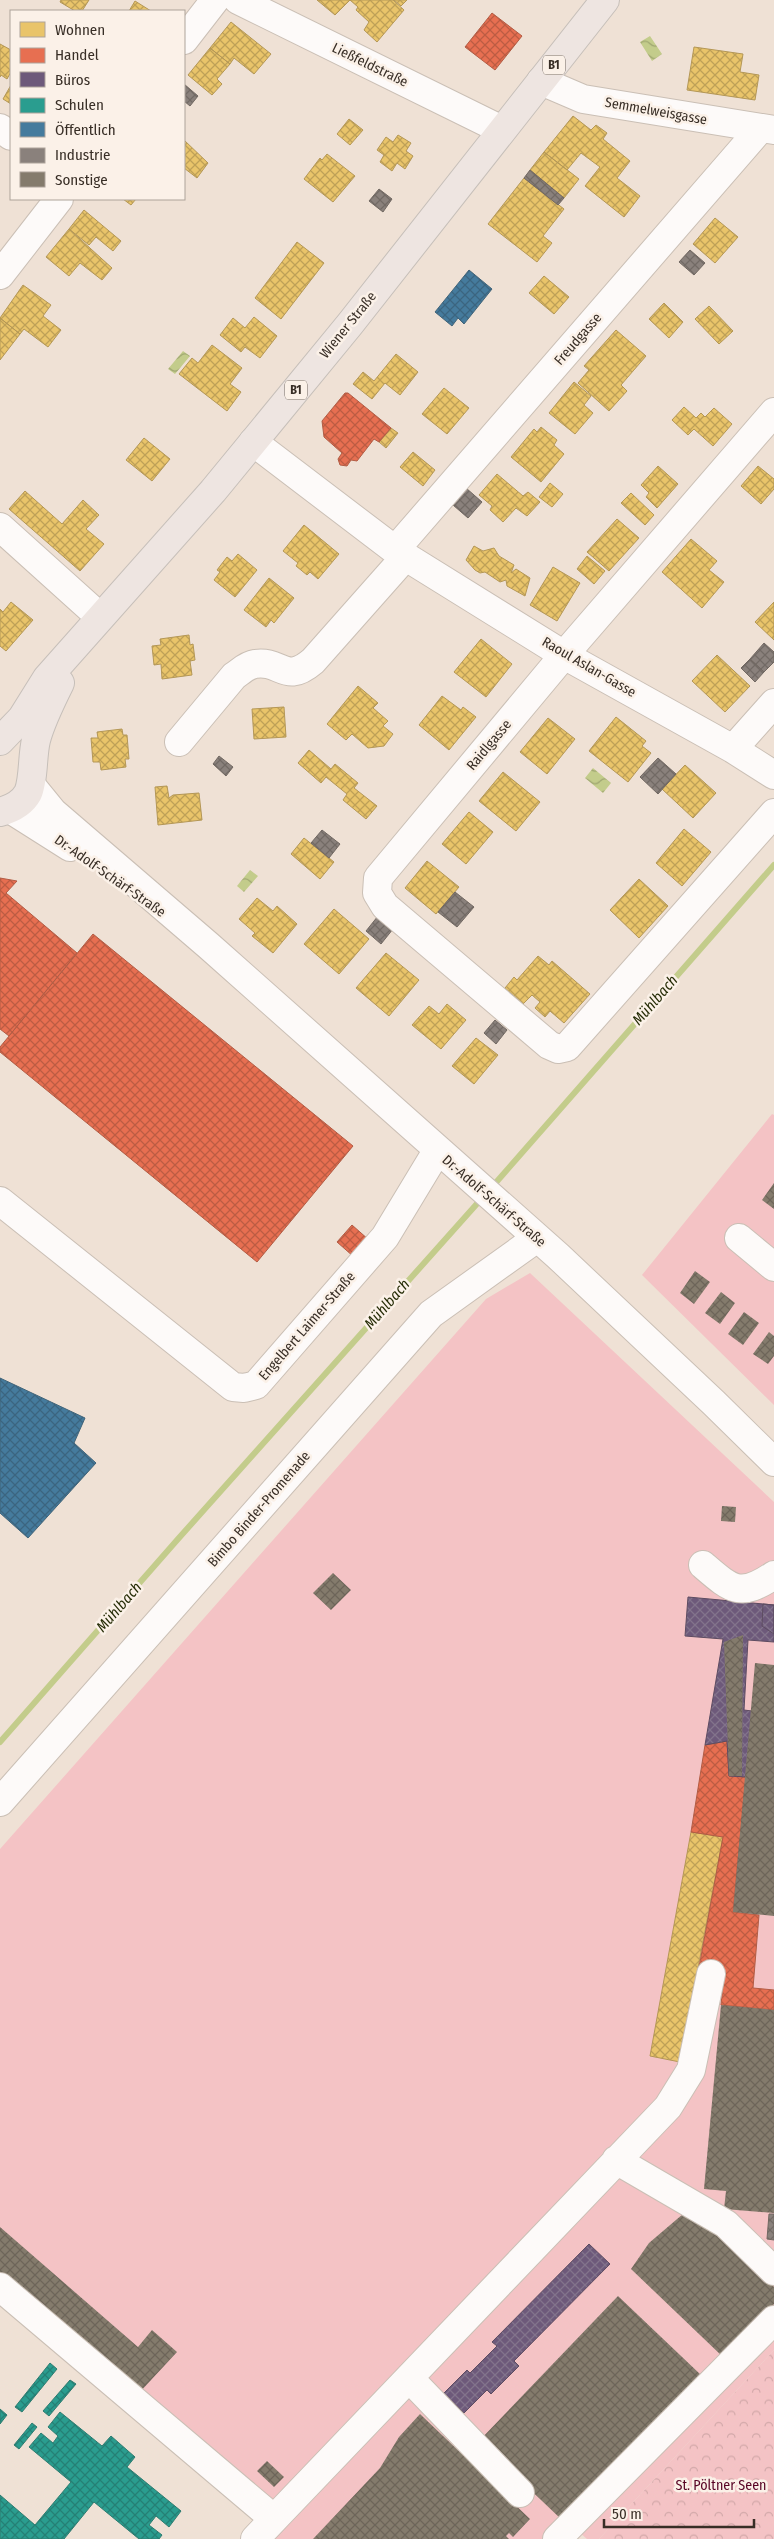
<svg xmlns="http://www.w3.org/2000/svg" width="774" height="2539" viewBox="0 0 774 2539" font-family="'Fira Sans Condensed',sans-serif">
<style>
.park{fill:url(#park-crowns)}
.garden{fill:#f4c3c5}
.water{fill:url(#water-waves)}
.homes{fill:url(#homes-cross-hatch);stroke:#b49756}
.shops{fill:url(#shops-cross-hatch);stroke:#b25c44}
.offices{fill:url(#offices-cross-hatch);stroke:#5d4c61}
.schools{fill:url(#schools-cross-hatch);stroke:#2e7c70}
.public{fill:url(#public-cross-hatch);stroke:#416479}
.industry{fill:url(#industry-cross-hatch);stroke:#716862}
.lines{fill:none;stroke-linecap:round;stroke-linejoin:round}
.stream{stroke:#c3cc8b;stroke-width:6}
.building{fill:url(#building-cross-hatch)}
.minor-casing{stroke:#cabfb5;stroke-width:30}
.major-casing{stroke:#c6bfb9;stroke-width:30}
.minor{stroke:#fdfaf9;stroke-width:28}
.major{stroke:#eee5e1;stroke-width:28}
.labels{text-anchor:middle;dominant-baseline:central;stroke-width:5;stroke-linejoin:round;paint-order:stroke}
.shield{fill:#fbf1e8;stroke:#726860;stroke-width:1}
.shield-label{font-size:12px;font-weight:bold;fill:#382e26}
.street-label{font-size:14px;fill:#382e26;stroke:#fbf1e8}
.park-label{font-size:14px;fill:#580324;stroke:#fbf1e8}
.water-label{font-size:15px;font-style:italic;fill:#262d07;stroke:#fbf1e8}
</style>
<defs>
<pattern id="park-crowns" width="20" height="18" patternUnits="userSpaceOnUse" patternTransform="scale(1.25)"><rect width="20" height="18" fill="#f4c3c5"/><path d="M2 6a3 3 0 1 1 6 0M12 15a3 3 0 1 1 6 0" fill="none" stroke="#d2a8a9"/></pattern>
<pattern id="water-waves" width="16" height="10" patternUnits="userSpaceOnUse" patternTransform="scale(1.25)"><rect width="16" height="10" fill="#c3cc8b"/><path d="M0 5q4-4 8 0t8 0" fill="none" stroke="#9fa671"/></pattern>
<pattern id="homes-cross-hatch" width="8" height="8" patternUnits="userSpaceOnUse" patternTransform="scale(1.25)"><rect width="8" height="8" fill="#e9c46a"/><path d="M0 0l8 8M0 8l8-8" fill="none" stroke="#bea057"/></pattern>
<pattern id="shops-cross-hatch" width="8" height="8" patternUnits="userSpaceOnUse" patternTransform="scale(1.25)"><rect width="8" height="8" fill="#e76f51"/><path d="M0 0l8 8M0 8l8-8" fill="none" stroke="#bc5c43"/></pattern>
<pattern id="offices-cross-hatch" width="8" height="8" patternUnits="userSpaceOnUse" patternTransform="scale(1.25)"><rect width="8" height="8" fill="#6d597a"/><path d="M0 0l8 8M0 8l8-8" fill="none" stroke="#82738b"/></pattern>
<pattern id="schools-cross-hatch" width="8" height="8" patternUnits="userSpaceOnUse" patternTransform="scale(1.25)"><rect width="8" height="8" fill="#2a9d8f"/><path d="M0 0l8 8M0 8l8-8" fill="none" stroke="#258075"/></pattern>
<pattern id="public-cross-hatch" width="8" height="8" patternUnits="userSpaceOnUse" patternTransform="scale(1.25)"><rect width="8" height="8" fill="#457b9d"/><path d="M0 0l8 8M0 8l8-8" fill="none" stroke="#3b6580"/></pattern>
<pattern id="industry-cross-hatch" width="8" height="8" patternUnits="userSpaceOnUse" patternTransform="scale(1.25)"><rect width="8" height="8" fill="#8a817c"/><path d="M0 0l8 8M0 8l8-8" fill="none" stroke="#726a65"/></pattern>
<pattern id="building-cross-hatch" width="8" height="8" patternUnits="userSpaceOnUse" patternTransform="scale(1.25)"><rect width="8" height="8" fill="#847b6c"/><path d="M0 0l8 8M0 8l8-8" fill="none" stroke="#6d6559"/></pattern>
</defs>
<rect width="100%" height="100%" fill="#efe1d5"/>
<path class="park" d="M774 2350V2539H599Z"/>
<path class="garden" d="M772 1114 774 1115V1405L642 1275Z
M530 1273 774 1502V2350L599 2539H587L579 2532 571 2539H246L263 2521 0 2294V1849L486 1299Z"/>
<path class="water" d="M650 36 662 54 652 61 640 42Z
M183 351 190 356 175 374 168 369Z
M593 768 611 783 603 793 585 778Z
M250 870 258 876 244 892 237 886Z"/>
<path class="homes" d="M61 0H89L82 11H75L60 2Z
M317 0H393L404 10 377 42 364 30 369 22 356 10 358 7 350 0 335 15Z
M394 0H407L401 6Z
M135 1 151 11H129Z
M231 22 271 54 254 74 234 58 230 64 210 48Z
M0 44 11 50V72L7 79 1 75 0 77Z
M694 47 743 54 740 72 759 75 755 100 687 90Z
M210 48 230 64 217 79 222 84 212 95 188 75Z
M11 85V104L3 99Z
M573 116 591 130 596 125 607 133 603 139 630 161 617 178 640 196 624 217 585 186 600 167 581 153 567 170 544 152Z
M349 119 363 130 350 145 337 134Z
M398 135 411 143 406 151 413 156 405 169 397 163 392 171 380 162 384 155 377 150 386 137 393 142Z
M184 140 208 163 197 178 184 168Z
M544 152 579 179 564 198 530 170Z
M327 154 355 176 333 202 304 179 320 158 322 160Z
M524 178 564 209 543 236 552 243 537 262 488 224Z
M123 199H136L131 205Z
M84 210 121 241 113 251 96 237 89 245 69 229Z
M715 218 738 237 715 263 693 244Z
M69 229 112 268 102 280 80 263 69 276 46 257Z
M297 242 324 263 281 319 255 298Z
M544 276 569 297 554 314 529 293Z
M23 285 51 305 43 316 61 330 48 347 24 329 20 334 0 318Z
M664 303 683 322 669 338 649 319Z
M709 306 733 331 719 344 695 319Z
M254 317 277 336 260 358 245 347 241 352 220 335 233 318 245 328Z
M0 318 20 334 0 360Z
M616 330 646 356 621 385 627 391 609 411 578 383 589 370 584 366Z
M212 345 242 368 230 384 241 392 227 411 179 374 192 358 198 363Z
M396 354 418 372 400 395 385 383 372 399 353 384 363 372 374 381Z
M574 382 591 396 584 405 593 413 575 434 549 413Z
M444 388 469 408 447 434 422 414Z
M684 407 696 418 701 413 705 417 714 408 732 424 713 446 694 429 688 435 672 420Z
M541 427 557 440 554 445 564 454 541 482 511 457 534 429 537 432Z
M391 428 398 433 386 448 379 442Z
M144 438 170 459 152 481 126 460Z
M413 452 435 470 423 486 400 467Z
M658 466 678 484 657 508 646 497 649 493 641 485Z
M758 466 774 479V489L761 504 741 486Z
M497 474 523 496 528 492 540 502 527 516 516 508 503 522 490 510 492 506 479 495Z
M550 483 563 494 552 507 539 497Z
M25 491 62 524 83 500 99 515 86 529 104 544 80 571 9 509Z
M631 493 654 515 645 525 621 503Z
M617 519 639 538 609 571 587 552Z
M304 525 339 554 318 579 310 572 307 575 296 566 298 563 283 551Z
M691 539 717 561 709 570 724 582 702 608 662 572Z
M474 546 483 551 494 548 499 556 514 565 511 573 516 569 530 578 525 596 507 586 506 580 500 582 485 572 480 573 475 570 466 560Z
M238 554 257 570 235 597 214 580 220 572 217 570 227 557 232 561Z
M587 556 605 571 594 584 577 569Z
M553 567 580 583 557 621 530 605Z
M269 578 294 598 274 623 271 620 266 627 244 610Z
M11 602 33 620 6 651 0 646V609L3 612Z
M774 602V640L755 622Z
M189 635 190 645 193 644 195 660 190 661 192 675 162 679 161 664 154 665 152 646 161 645 160 639Z
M481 639 512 664 486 697 454 672Z
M717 655 750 686 725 712 692 681Z
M358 686 378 703 373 708 388 721 383 726 393 734 384 746 368 748 352 734 346 740 327 724Z
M442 696 461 710 463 707 476 717 449 750 419 725Z
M284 707 286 737 254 739 252 709Z
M616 717 646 741 642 746 651 753 628 782 589 751Z
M548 718 575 739 547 774 520 752Z
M122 729 123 735H127L129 759H125L126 767 101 770 100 762H93L91 738H98L97 732Z
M309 750 331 769 335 764 358 783 354 788 377 806 366 819 343 800 347 794 326 777 321 783 298 763Z
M685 765 716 793 693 818 662 789Z
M503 772 540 802 516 831 479 801Z
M167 786 169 798 173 795 199 793 202 820 158 825 155 787Z
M469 812 493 832 466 864 442 844Z
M684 829 711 852 682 886 656 863Z
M304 838 334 862 320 879 291 854Z
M427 861 459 887 436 914 405 888Z
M639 879 668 906 639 938 610 910Z
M257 898 273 911 277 906 297 924 273 953 252 936 255 933 239 919Z
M334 909 369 939 339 974 304 944Z
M386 953 419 980 389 1016 356 988Z
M538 956 549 965 552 961 590 994 564 1023 550 1011 545 1017 535 1008 540 1002 532 995 523 1004 505 988 514 977 517 980Z
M447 1004 466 1020 441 1049 412 1025 429 1006 439 1014Z
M476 1038 498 1055 474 1084 452 1066Z
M691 1832 723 1837 680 2062 650 2056Z"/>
<path class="shops" d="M492 13 522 36 495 70 465 47Z
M345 393H348L391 428 379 442 374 439 357 461 351 460 347 466 340 465 338 459 342 453 324 437 322 421Z
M0 878 17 881 6 893 77 953 9 1036 0 1029Z
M93 934 353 1146 257 1262 0 1052V1047Z
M352 1225 369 1240 354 1257 337 1242Z
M727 1741 729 1776 746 1777 733 1912 759 1915 753 1988 774 1990V2010L721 2005 724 1975 698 1973 723 1837 691 1832 705 1745Z"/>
<path class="offices" d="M688 1597 774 1605V1642L748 1640 744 1710 752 1711 746 1777 729 1776 727 1741 705 1745 723 1639 685 1636Z
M763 1604 774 1605V1634L762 1626Z
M589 2244 610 2264 514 2361 519 2366 491 2394 487 2390 464 2413 444 2393 467 2370 470 2373 497 2346 492 2342Z"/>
<path class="schools" d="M50 2363 57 2369 22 2412 15 2407Z
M70 2380 76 2384 49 2416 43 2411Z
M0 2409 7 2415 0 2424Z
M60 2412 102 2446 111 2436 135 2457 127 2467 181 2511 169 2527 156 2516 149 2525 162 2535 159 2539H139L94 2502 64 2539H0V2495L35 2525 71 2482 29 2447 41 2433 53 2443 58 2436 48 2427Z
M32 2423 37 2427 19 2449 14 2445Z"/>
<path class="public" d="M469 270 492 289 464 324 458 318 452 326 435 312Z
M0 1378 85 1418 74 1443 96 1463 28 1538 0 1513Z"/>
<path class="industry" d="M184 84 198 96 190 106 184 101Z
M530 170 564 198 558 205 524 178Z
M379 189 392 199 383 212 369 201Z
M690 250 705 263 694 275 679 262Z
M466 488 482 502 468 518 453 505Z
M764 643 774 652V662L764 672 750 659Z
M750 659 764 672 755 682 741 668Z
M219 756 233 767 226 776 213 764Z
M658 758 676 774 658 794 640 777Z
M322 830 340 844 329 858 311 843Z
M455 892 474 907 457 927 438 912Z
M378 916 393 929 381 944 366 931Z
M495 1020 507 1030 496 1044 484 1033Z
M769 2214H774V2240L767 2239Z"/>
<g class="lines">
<path class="stream" d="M492 1187 774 865
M0 1742 178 1539 483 1197"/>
</g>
<path class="building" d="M774 1183V1209L762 1200Z
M695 1271 710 1282 694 1304 680 1293Z
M721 1292 735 1303 720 1324 705 1313Z
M744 1312 759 1323 743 1345 728 1334Z
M769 1332 774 1336V1356L768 1364 753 1354Z
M722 1506 736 1507 735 1522 721 1521Z
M333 1573 351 1590 331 1610 313 1593Z
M743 1635 742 1776H729L724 1642Z
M755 1663 774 1665V1916L733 1912Z
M721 2005 774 2010V2213L724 2209 726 2191 704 2189Z
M690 2208 722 2231 774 2287V2304L723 2357 631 2269 649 2243Z
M0 2227 138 2347 152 2330 177 2352 139 2393 0 2272Z
M618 2296 701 2375 562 2520 479 2441Z
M420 2414 530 2519 513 2537 509 2533 506 2536 509 2539H313L380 2468 399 2437Z
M267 2461 284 2477 274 2487 257 2471Z"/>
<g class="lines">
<defs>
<path id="minor" d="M238 0 502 130
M184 40 215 0
M541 81 583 99 774 130
M0 128 11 136
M0 275 59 199
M774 412 564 655 378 878 377 893 385 906 549 1045 558 1049 567 1047 774 813
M253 442 395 550 564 655 733 749 774 775
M0 527 100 617
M395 550 760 129
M179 742 234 676C240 672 247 665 255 664 282 660 285 685 313 661L406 556
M733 749 774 703
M31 785 53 812 209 946 558 1256 714 1403 774 1462
M10 809 70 847
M0 1201 233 1387 244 1388 256 1385 385 1237 437 1151
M739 1238 774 1267
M703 1565C732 1590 740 1598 774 1575
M0 1802 431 1314 537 1238
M616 2160 726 2224 774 2271
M0 2287 274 2519 255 2539
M409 2378 520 2493
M274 2519 668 2107 691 2070 711 1974
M557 2539 774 2320"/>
<path id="major" d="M0 741 22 718 47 678 213 491 350 324 605 0
M0 812C11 809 22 804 28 793 34 780 32 756 36 740 41 721 51 701 60 683"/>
</defs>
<use href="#minor" class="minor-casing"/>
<use href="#major" class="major-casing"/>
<use href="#minor" class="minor"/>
<use href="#major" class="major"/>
</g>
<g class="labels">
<g class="shield">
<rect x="543" y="55.5" width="22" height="19" rx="4"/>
<rect x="285" y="380.5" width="22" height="19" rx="4"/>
</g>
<g class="shield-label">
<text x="554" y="65">B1</text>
<text x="296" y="390">B1</text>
</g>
<g class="street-label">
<text transform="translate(370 65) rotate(26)">Ließfeldstraße</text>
<text transform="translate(656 111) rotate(10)">Semmelweisgasse</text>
<text transform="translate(348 325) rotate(-51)">Wiener Straße</text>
<text transform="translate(578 339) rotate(-49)">Freudgasse</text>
<text transform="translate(589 667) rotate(30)">Raoul Aslan-Gasse</text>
<text transform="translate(489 745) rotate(-50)">Raidlgasse</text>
<text transform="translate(110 876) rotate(35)">Dr.-Adolf-Schärf-Straße</text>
<text transform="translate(494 1201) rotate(41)">Dr.-Adolf-Schärf-Straße</text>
<text transform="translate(307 1326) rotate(-49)">Engelbert Laimer-Straße</text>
<text transform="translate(259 1509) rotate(-49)">Bimbo Binder-Promenade</text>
</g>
<g class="park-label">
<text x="721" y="2485">St. Pöltner Seen</text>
</g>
<g class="water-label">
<text transform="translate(655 1000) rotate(-49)">Mühlbach</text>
<text transform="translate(387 1304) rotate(-49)">Mühlbach</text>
<text transform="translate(119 1607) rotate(-49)">Mühlbach</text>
</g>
</g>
<rect x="10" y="10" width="175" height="190" fill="#fbf1e8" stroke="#ada39a"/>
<rect x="20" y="22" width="25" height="15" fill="#e9c46a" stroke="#ada39a"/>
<text x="55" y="35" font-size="15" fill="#382e26">Wohnen</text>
<rect x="20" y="48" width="25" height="15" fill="#e76f51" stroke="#ada39a"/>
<text x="55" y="60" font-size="15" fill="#382e26">Handel</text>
<rect x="20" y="72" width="25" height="15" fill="#6d597a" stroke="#ada39a"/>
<text x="55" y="85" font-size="15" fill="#382e26">Büros</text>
<rect x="20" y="98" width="25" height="15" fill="#2a9d8f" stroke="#ada39a"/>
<text x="55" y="110" font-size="15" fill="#382e26">Schulen</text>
<rect x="20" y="122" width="25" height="15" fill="#457b9d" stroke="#ada39a"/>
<text x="55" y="135" font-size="15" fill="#382e26">Öffentlich</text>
<rect x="20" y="148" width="25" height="15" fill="#8a817c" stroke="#ada39a"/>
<text x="55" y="160" font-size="15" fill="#382e26">Industrie</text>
<rect x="20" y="172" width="25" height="15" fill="#847b6c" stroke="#ada39a"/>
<text x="55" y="185" font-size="15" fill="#382e26">Sonstige</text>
<path d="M604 2519v8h150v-8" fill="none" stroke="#382e26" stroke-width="2.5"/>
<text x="612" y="2519" font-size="15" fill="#382e26" stroke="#fbf1e8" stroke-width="4" paint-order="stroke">50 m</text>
</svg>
